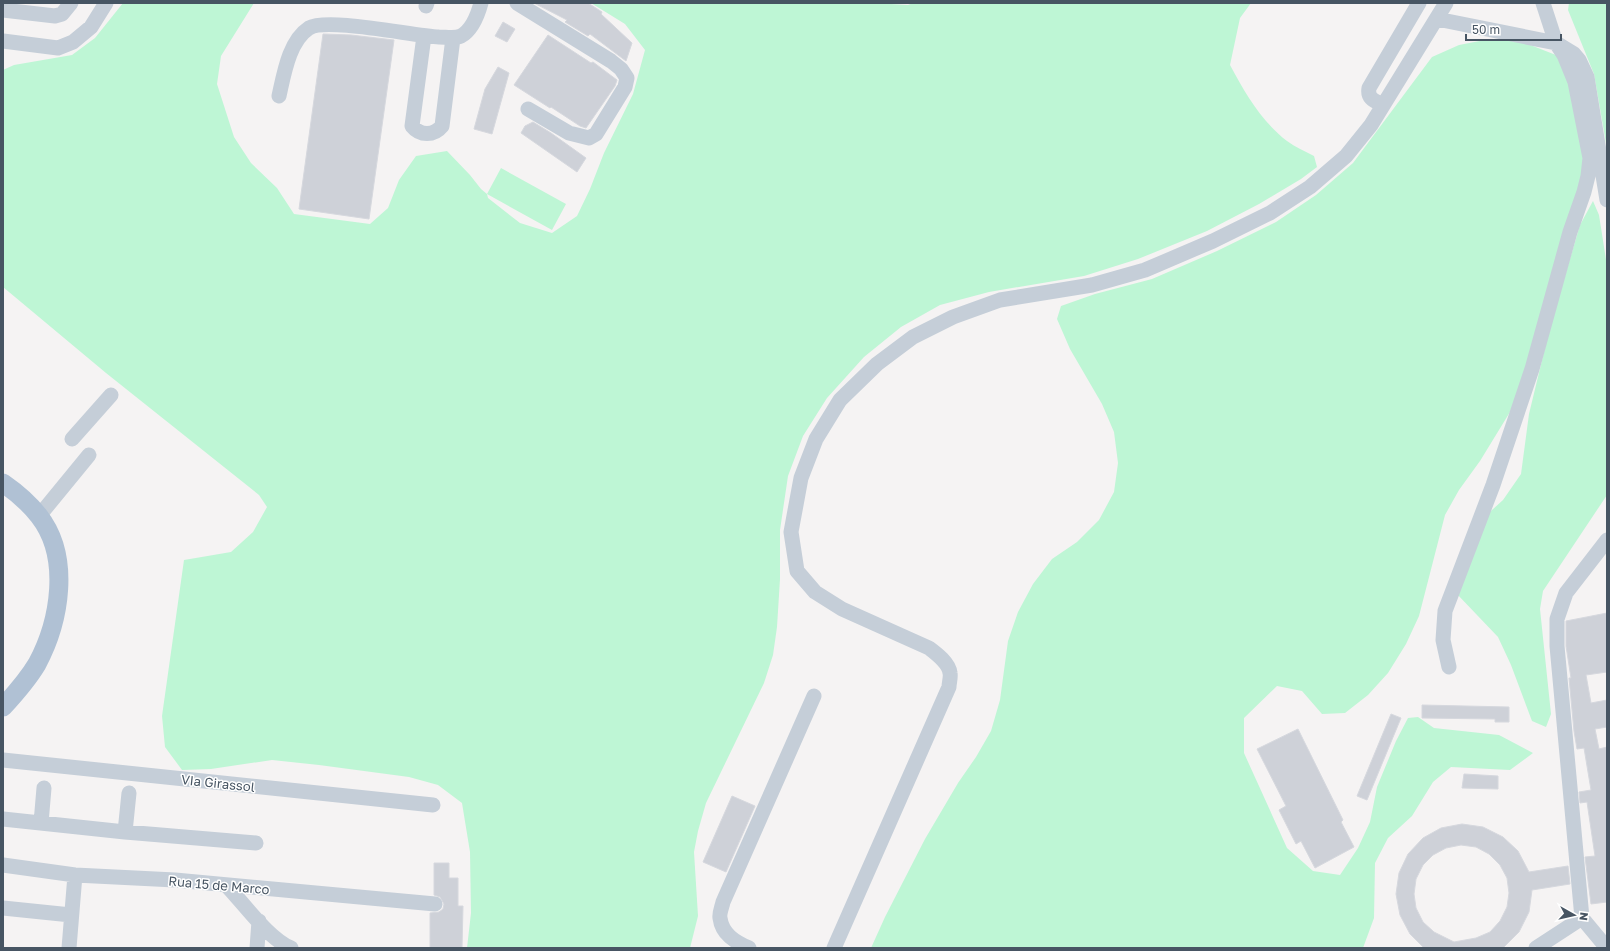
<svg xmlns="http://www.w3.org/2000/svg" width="1610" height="951" viewBox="0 0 1610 951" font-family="'Golos Text',sans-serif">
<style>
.green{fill:#bef6d5}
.building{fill:#ced1d8;stroke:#d6d8de;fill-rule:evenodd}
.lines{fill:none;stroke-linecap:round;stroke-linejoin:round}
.minor{stroke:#c5ced8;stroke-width:15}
.major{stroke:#b0c1d4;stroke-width:19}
.labels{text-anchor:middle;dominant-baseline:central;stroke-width:3;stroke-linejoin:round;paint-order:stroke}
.street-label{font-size:13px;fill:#475563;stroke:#fff}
</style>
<rect width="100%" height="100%" fill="#f5f3f3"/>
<path class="green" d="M123 3H254L221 56 217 84 234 137 251 163 277 188 294 214 370 224 388 208 399 180 416 156 447 151 470 175 481 189 487 194 501 168 566 204 552 230 487 194 488 198 520 223 552 233 577 216 590 189 604 153 633 94 645 50 625 24 591 3H874L908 5 913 3H1251L1240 18 1230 65C1245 93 1261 121 1287 141 1295 147 1305 151 1314 156L1317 167 1301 179 1259 204 1207 231 1138 259 1084 276 989 292 940 305 901 327 864 357 827 398 803 436 788 476 780 530V579L777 627 773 655 764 683 706 803 698 831 694 852 698 916 690 948H467L471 913 470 852 462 803 438 785 409 777 319 765 272 760 211 769 182 770 165 747 162 716 184 560 231 552 253 532 267 507 259 495 106 373 3 287V70L14 65 72 55 95 38Z
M1569 3H1607V149L1594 74 1568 10Z
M1490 39 1520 41 1561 57 1592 153 1539 332 1510 412 1480 461 1459 490 1445 515 1419 616 1406 644 1388 673 1368 695 1345 713 1322 714 1302 691 1277 686 1244 718V753L1287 848 1313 871 1340 875 1358 848 1370 822 1377 787 1396 741 1408 718 1418 717 1434 728 1499 735 1533 753 1510 770 1451 767 1433 782 1412 816 1388 838 1375 863 1374 918 1363 948H871L885 917 925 839 958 783 976 757 991 731 1000 700 1008 641 1018 612 1033 584 1052 559 1077 542 1099 520 1114 492 1118 463 1114 432 1102 404 1070 349 1057 319 1061 306 1095 294 1152 279 1217 251 1276 222 1316 195 1353 163 1432 57 1459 45Z
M1593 201 1599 215 1607 266V495L1543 591 1540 609 1551 714 1546 727 1532 721 1511 665 1498 637 1456 593 1481 520 1503 500 1521 474 1529 414 1551 323 1580 225Z"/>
<path class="building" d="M534 3H588L602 12 601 14 632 43 626 61 590 34 588 36 565 22 567 20Z
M503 22 515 29 507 42 495 36Z
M323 34 351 35 394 40 369 219 299 209Z
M548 35 591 63 593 62 617 80 615 86 586 128 580 126 551 107 550 108 514 85Z
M498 67 509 73 492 134 474 129 485 89Z
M533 122 551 133 586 158 577 172 521 133 525 126Z
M1607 613V672L1586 675 1591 703 1607 700V727L1595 729 1599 749 1607 747V902L1591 904 1585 857 1595 856 1587 802 1580 803 1579 792 1591 790 1584 748 1577 749 1574 731 1569 678H1571L1566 646V621Z
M1422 705 1509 707V722H1495V719L1422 718Z
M1391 714 1401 718 1367 800 1357 796Z
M1298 729 1343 820 1341 822 1354 847 1315 868 1301 841 1296 844 1279 810 1286 806 1257 749Z
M1464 774 1498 776V789L1462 788Z
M732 796 755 806 726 872 703 862Z
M1462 824 1483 827 1503 837 1518 851 1529 872 1568 866 1570 884 1532 890 1529 912 1519 932 1503 948H1424L1410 934 1400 915 1396 894 1399 873 1408 854 1423 838 1441 828ZM1461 845 1476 847 1489 854 1500 865 1507 878 1509 893 1507 907 1500 921 1490 932 1476 938 1454 942 1434 932 1423 922 1416 908 1414 894 1416 879 1423 865 1433 855 1446 848Z
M434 863H449V878H458V906H463L462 948H430V913L439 912 443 909 444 904 440 897 434 895Z"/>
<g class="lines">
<path class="minor" d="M517 3 611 61 621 69 627 78 625 87 596 134 589 138 569 133 528 109
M426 6 427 3
M3 10 55 16 62 14 71 3
M1437 19 1556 43 1574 54 1579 60 1587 77 1607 200
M424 36 412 126C420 136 434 136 442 126L453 38
M3 41 58 48 73 42 91 27 106 3
M279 96C284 74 289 41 309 28 327 17 414 36 439 37 446 37 455 39 461 36 472 30 478 14 481 3
M1383 105C1375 101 1367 99 1369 88L1419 3
M72 439 111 395
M39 516 89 455
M1607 540 1566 593 1557 619V646L1582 918 1607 948
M1449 667 1443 640 1445 611 1493 485 1532 369 1570 232 1584 192 1588 176 1590 158 1575 82 1564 55 1556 43 1543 3
M3 760 433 805
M3 819 125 832 256 843
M41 823 44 788
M125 832 129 793
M3 865 75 875 175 880 435 904
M227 886C245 905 269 939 291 948
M3 908 71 915
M69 948 75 875
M257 948 259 921
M749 948C735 942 722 934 720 918 719 913 722 907 723 902L814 696
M834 948 949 687C949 683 951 677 950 673 949 663 937 654 929 648L842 609 815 592 797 571 791 532 801 478 816 439 840 400 877 364 913 337 953 317 1000 300 1092 285 1145 270 1213 241 1270 213 1310 187 1346 156 1371 125 1446 3
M1536 948 1582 918"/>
<path class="major" d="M3 483C16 492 29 503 39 516 71 557 60 621 37 664 28 679 15 694 3 707"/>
</g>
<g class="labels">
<g class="street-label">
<text transform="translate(218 783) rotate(6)">VIa Girassol</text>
<text transform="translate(219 885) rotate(5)">Rua 15 de Marco</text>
</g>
</g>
<rect width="1610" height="951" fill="none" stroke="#475563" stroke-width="8"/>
<g transform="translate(1574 915) rotate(98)" stroke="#ffffff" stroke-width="3" paint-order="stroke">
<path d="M0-3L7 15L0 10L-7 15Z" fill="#475563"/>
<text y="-6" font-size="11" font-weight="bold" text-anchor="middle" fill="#475563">N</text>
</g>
<path d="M1466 34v6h95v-6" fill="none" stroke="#475563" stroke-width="2"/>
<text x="1472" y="34" font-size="12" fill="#475563" stroke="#ffffff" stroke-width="3" paint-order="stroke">50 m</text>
</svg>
